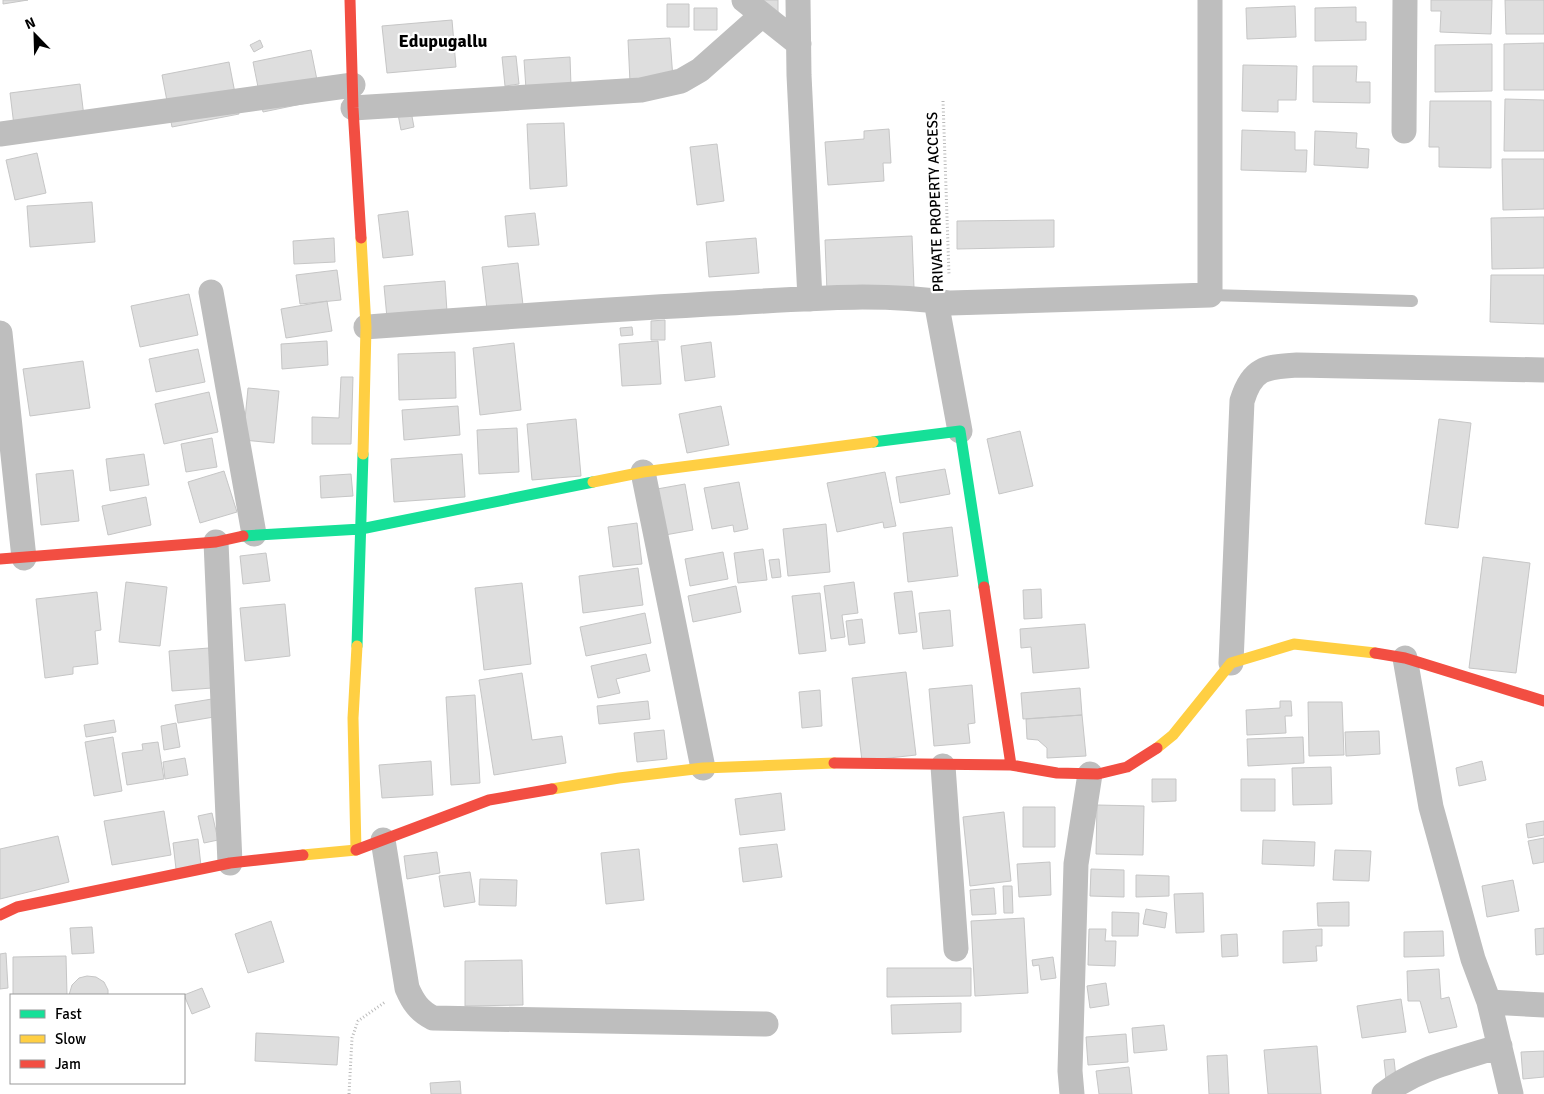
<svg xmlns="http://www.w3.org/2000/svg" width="1544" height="1094" viewBox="0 0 1544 1094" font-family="Signika,sans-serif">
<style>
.building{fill:#dedede;stroke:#c6c6c6}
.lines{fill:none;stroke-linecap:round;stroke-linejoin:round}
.path{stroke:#b9b9b9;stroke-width:3;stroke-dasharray:1 2.5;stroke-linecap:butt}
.lane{stroke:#bebebe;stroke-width:12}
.street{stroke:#bebebe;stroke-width:25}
.fast{stroke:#16e098;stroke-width:11}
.slow{stroke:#ffcf43;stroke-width:11}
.jam{stroke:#f24e42;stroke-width:11}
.labels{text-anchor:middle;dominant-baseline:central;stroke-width:4.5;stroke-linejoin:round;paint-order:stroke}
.street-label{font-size:15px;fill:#000;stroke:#fff}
.quarter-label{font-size:18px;font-weight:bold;fill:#000;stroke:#fff}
</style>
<rect width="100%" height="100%" fill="#fff"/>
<path class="building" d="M3 0H28L3 4Z
M742 0H778V14Z
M1431 0H1492L1491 34 1440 32 1441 11H1431Z
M1505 0H1544V34H1506Z
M667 4H689V27H667Z
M1295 6 1296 37 1247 39 1246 8Z
M1356 7V22H1366V40L1315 41V8Z
M694 8H717V30H694Z
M452 20 456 67 387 73 382 26Z
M670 38 673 79 630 82 628 40Z
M260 40 263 47 254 52 250 45Z
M1544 43V90H1504V44Z
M1492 44V91L1435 92V45Z
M311 50 321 100 263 112 253 62Z
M516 56 519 84 505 86 502 57Z
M570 57 571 86 526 89 524 60Z
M229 62 239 114 172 127 162 75Z
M1243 65 1297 66 1296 100H1278V112L1242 111Z
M1313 66H1357L1356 82H1370V103L1313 102Z
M80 84 86 133 16 142 10 93Z
M1505 99 1544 100V151H1504Z
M1430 101H1491V168L1439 167V147H1429Z
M410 106 414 127 401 130 397 109Z
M564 123 567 186 530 189 527 124Z
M889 129 891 163H883L884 181 828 185 825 142 864 139V131Z
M1242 130 1295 132V150H1307L1306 172 1241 170Z
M1315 131 1357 133 1356 148 1369 149 1368 168 1314 165Z
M717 144 724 201 697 205 690 147Z
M37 153 46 193 15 200 6 160Z
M1502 159H1544V209L1503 210Z
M92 202 95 242 30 247 27 206Z
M408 211 413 255 383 258 378 215Z
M535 213 539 245 508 247 505 216Z
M1544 217V268L1492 269 1491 218Z
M1054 220V247L957 249V221Z
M912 236 914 288 827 292 825 240Z
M334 238 335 262 294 264 293 241Z
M756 238 759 273 709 277 706 242Z
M518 263 523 305 487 309 482 267Z
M337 270 341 300 300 304 296 275Z
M1491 275H1544V324L1490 322Z
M445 281 447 312 387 318 384 286Z
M189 294 198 335 140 347 131 306Z
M327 301 332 331 286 338 281 309Z
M665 320V340H651V321Z
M632 327 633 335 621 336 620 328Z
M327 341 328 365 282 369 281 344Z
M658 341 661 384 622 386 619 344Z
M711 342 715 377 685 381 681 346Z
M514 343 521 410 480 415 473 348Z
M198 349 205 382 156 392 149 359Z
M455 352 456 398 399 400 398 354Z
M83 361 90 408 30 416 23 369Z
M341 377H353L351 444H312V417L339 418Z
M248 388 279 391 274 443 243 440Z
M209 392 218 432 164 444 155 404Z
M458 406 460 435 404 440 402 410Z
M721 406 729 445 687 453 679 414Z
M576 419 581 476 532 480 527 424Z
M1439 419 1471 423 1458 528 1425 524Z
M517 428 519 472 479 474 477 430Z
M1020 431 1033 486 999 494 987 439Z
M212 438 217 467 186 472 181 444Z
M144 454 149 485 110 491 106 459Z
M462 454 465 497 394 502 391 459Z
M945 469 950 494 900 503 896 477Z
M73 470 79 521 41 525 36 474Z
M224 471 237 512 200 523 188 482Z
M885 472 896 526 884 528 883 522 837 532 827 483Z
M351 474 353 496 321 498 320 476Z
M739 482 748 529 734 532 733 525 712 529 704 488Z
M685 484 693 530 665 535 657 489Z
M146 497 151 525 108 535 102 506Z
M637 523 642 564 613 567 608 527Z
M826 524 830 572 788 576 783 529Z
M952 527 958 576 908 582 903 533Z
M763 549 767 580 738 583 734 553Z
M723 552 728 579 690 586 685 559Z
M266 553 270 581 243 584 240 556Z
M1483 557 1530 563 1516 673 1469 668Z
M779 559 781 577 772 578 769 560Z
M638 568 643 605 583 613 579 576Z
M126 582 167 587 160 646 119 642Z
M854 582 858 613 842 615 845 637 831 639 824 586Z
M522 583 531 664 484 670 475 588Z
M736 586 741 612 693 622 688 596Z
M1041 589 1042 618 1024 619 1023 590Z
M912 591 917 632 899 634 894 593Z
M97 592 101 630 95 631 98 664 73 667V674L45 678 36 599Z
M820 593 826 651 799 654 792 596Z
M285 604 290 656 245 661 240 608Z
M950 610 953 646 923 649 919 613Z
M645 613 651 643 586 656 580 627Z
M862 619 865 643 849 645 846 621Z
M1085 624 1089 668 1033 673 1031 647 1021 648 1020 629Z
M209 648 212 688 172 691 169 651Z
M646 654 650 671 616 679 620 693 598 698 591 666Z
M906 672 916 755 862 761 852 678Z
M522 673 532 740 562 736 566 763 494 775 479 680Z
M972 685 975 723 968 724 970 743 934 746 929 689Z
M1080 688 1082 715 1023 719 1021 693Z
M820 690 822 726 802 728 799 692Z
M475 695 480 783 451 785 446 697Z
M212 699 214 717 178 723 175 705Z
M648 701 650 719 599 724 597 706Z
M1280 701H1291L1292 716H1285L1286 733 1247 735 1246 710 1280 708Z
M1308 702H1342L1344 755 1309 756Z
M1082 715 1086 756 1047 758V748L1038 740 1027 739 1026 719Z
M114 720 116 732 86 737 84 725Z
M176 723 180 747 164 750 161 726Z
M664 730 667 759 637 762 634 733Z
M1379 731 1380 754 1346 756 1345 732Z
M113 737 122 791 94 796 85 742Z
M1303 737 1304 763 1248 766 1247 739Z
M158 742 164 779 127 785 122 753 143 750 142 744Z
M185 758 188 775 165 779 163 762Z
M431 761 433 795 382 798 379 765Z
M1482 761 1486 780 1459 786 1456 768Z
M1331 767 1332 804 1293 805 1292 768Z
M1152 779H1176V801L1152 802Z
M1241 779H1275V811H1241Z
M781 793 785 830 740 835 735 799Z
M1097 805 1144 806 1143 855 1096 854Z
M1023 807H1055V847H1023Z
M164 811 171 855 112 865 104 821Z
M1004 812 1011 881 970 886 963 817Z
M212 813 218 840 204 843 198 816Z
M1544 821V835L1528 838 1526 824Z
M58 836 69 882 0 899V849Z
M1544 838V862L1533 864 1528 841Z
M198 839 201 866 176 869 173 843Z
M1263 840 1315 842 1314 866 1262 864Z
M777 844 782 877 743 882 739 848Z
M639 849 644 900 606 904 601 853Z
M1335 850 1371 851 1369 881 1333 880Z
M437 852 440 873 407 879 404 856Z
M1050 862 1051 895 1019 897 1017 864Z
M1091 869 1124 870V897L1090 896Z
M470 872 475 902 444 907 439 876Z
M1136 875 1169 876V896L1136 897Z
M480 879 517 880 516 906 479 905Z
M1513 880 1519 911 1487 917 1482 886Z
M1003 886H1012L1013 913H1004Z
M994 888 996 914 972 915 970 890Z
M1203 893 1204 932 1176 933 1174 894Z
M1349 902V926H1318L1317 903Z
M1146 909 1167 913 1165 928 1143 924Z
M1112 912 1139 913 1138 936H1112Z
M1024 918 1028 993 975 996 971 921Z
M271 921 284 962 248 973 235 934Z
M92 927 94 953 72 954 70 928Z
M1544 928V954L1536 955 1535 929Z
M1089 929H1106L1105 941H1116L1115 966 1088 965Z
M1322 929V946H1316L1317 961 1283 963V931Z
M1443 931 1444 956 1404 957V932Z
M1237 934 1238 956 1222 957 1221 935Z
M6 953 8 988 0 989V954Z
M66 956 67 995H13V957Z
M1053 957 1056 978 1041 980 1039 965 1033 966 1032 960Z
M522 960 523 1005 465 1006V961Z
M887 968H971V996L887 997Z
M1439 969 1441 999 1449 997 1457 1027 1429 1033 1420 1001H1408L1407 971Z
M87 976 96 977 104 982 108 990V995H69L72 985 79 978Z
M1106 983 1109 1005 1090 1008 1087 986Z
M202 988 210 1007 192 1014 184 995Z
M1401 999 1406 1032 1362 1038 1357 1006Z
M961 1003V1032L892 1034 891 1005Z
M1164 1025 1167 1050 1134 1053 1132 1028Z
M256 1033 339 1037 337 1065 255 1061Z
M1126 1034 1128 1062 1088 1065 1086 1037Z
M1317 1046 1321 1094H1268L1264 1050Z
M1544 1051V1077L1523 1079 1521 1052Z
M1227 1055 1229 1094H1209L1207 1056Z
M1394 1059 1396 1078 1386 1079 1384 1060Z
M1129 1067 1132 1094H1099L1096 1071Z
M460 1081 461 1094H431L430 1083Z"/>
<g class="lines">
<path class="path" d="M943 101 949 275
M349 1094 352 1038 358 1021 385 1002"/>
<path class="lane" d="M1210 295 1412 301"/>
<path class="street" d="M744 0 799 44
M798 0 799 75 810 299
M353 108 641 90 681 81 700 70 762 15
M1404 131 1405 0
M0 134 353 85
M211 292 254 534
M936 301 960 431
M366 327C488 318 609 309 730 303 802 299 878 292 950 303L1210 295V0
M0 333 24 558
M643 472 703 768
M216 542 230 863
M1405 658 1431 807 1473 959 1489 1002 1511 1094
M1231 663 1242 401C1252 368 1265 367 1297 365L1544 370
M943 766 956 949
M383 840 407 988C413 1002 419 1011 433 1018L766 1024
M1489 1002 1544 1005
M1072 1094 1070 1071 1076 864 1090 774
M1384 1094C1416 1068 1461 1059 1500 1046"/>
<path class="fast" d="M873 442 960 431 984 587
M243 536 361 529 593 482
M357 646 363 454"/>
<path class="slow" d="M361 238 366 327 363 454
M593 482 643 472 873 442
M1157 748 1173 735 1231 663 1294 644 1375 653
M552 789 619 778 703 768 834 763
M303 855 356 850 353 718 357 646"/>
<path class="jam" d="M350 0 353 108 361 238
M0 559 216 542 243 536
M984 587 1011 765
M1375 653 1405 658 1544 701
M834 763 1011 765 1057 773 1098 774 1127 767 1157 748
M356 850 489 800 552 789
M0 915 17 907 230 863 303 855"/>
</g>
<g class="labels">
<g class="street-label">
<text transform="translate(935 202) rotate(-92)">PRIVATE PROPERTY ACCESS</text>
</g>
<g class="quarter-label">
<text x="443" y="41">Edupugallu</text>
</g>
</g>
<rect x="10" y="994" width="175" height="90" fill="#ffffff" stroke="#999999"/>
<rect x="20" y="1010" width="25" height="8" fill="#16e098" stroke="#999999"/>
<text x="55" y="1019" font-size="15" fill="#000000">Fast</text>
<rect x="20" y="1035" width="25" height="8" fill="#ffcf43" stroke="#999999"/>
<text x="55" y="1044" font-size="15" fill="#000000">Slow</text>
<rect x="20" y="1060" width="25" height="8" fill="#f24e42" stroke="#999999"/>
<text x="55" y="1069" font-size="15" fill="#000000">Jam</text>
<g transform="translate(35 35) rotate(337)" stroke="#ffffff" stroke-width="4" paint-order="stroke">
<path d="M0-4L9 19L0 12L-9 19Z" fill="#000000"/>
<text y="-8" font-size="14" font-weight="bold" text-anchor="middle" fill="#000000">N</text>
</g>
</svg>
